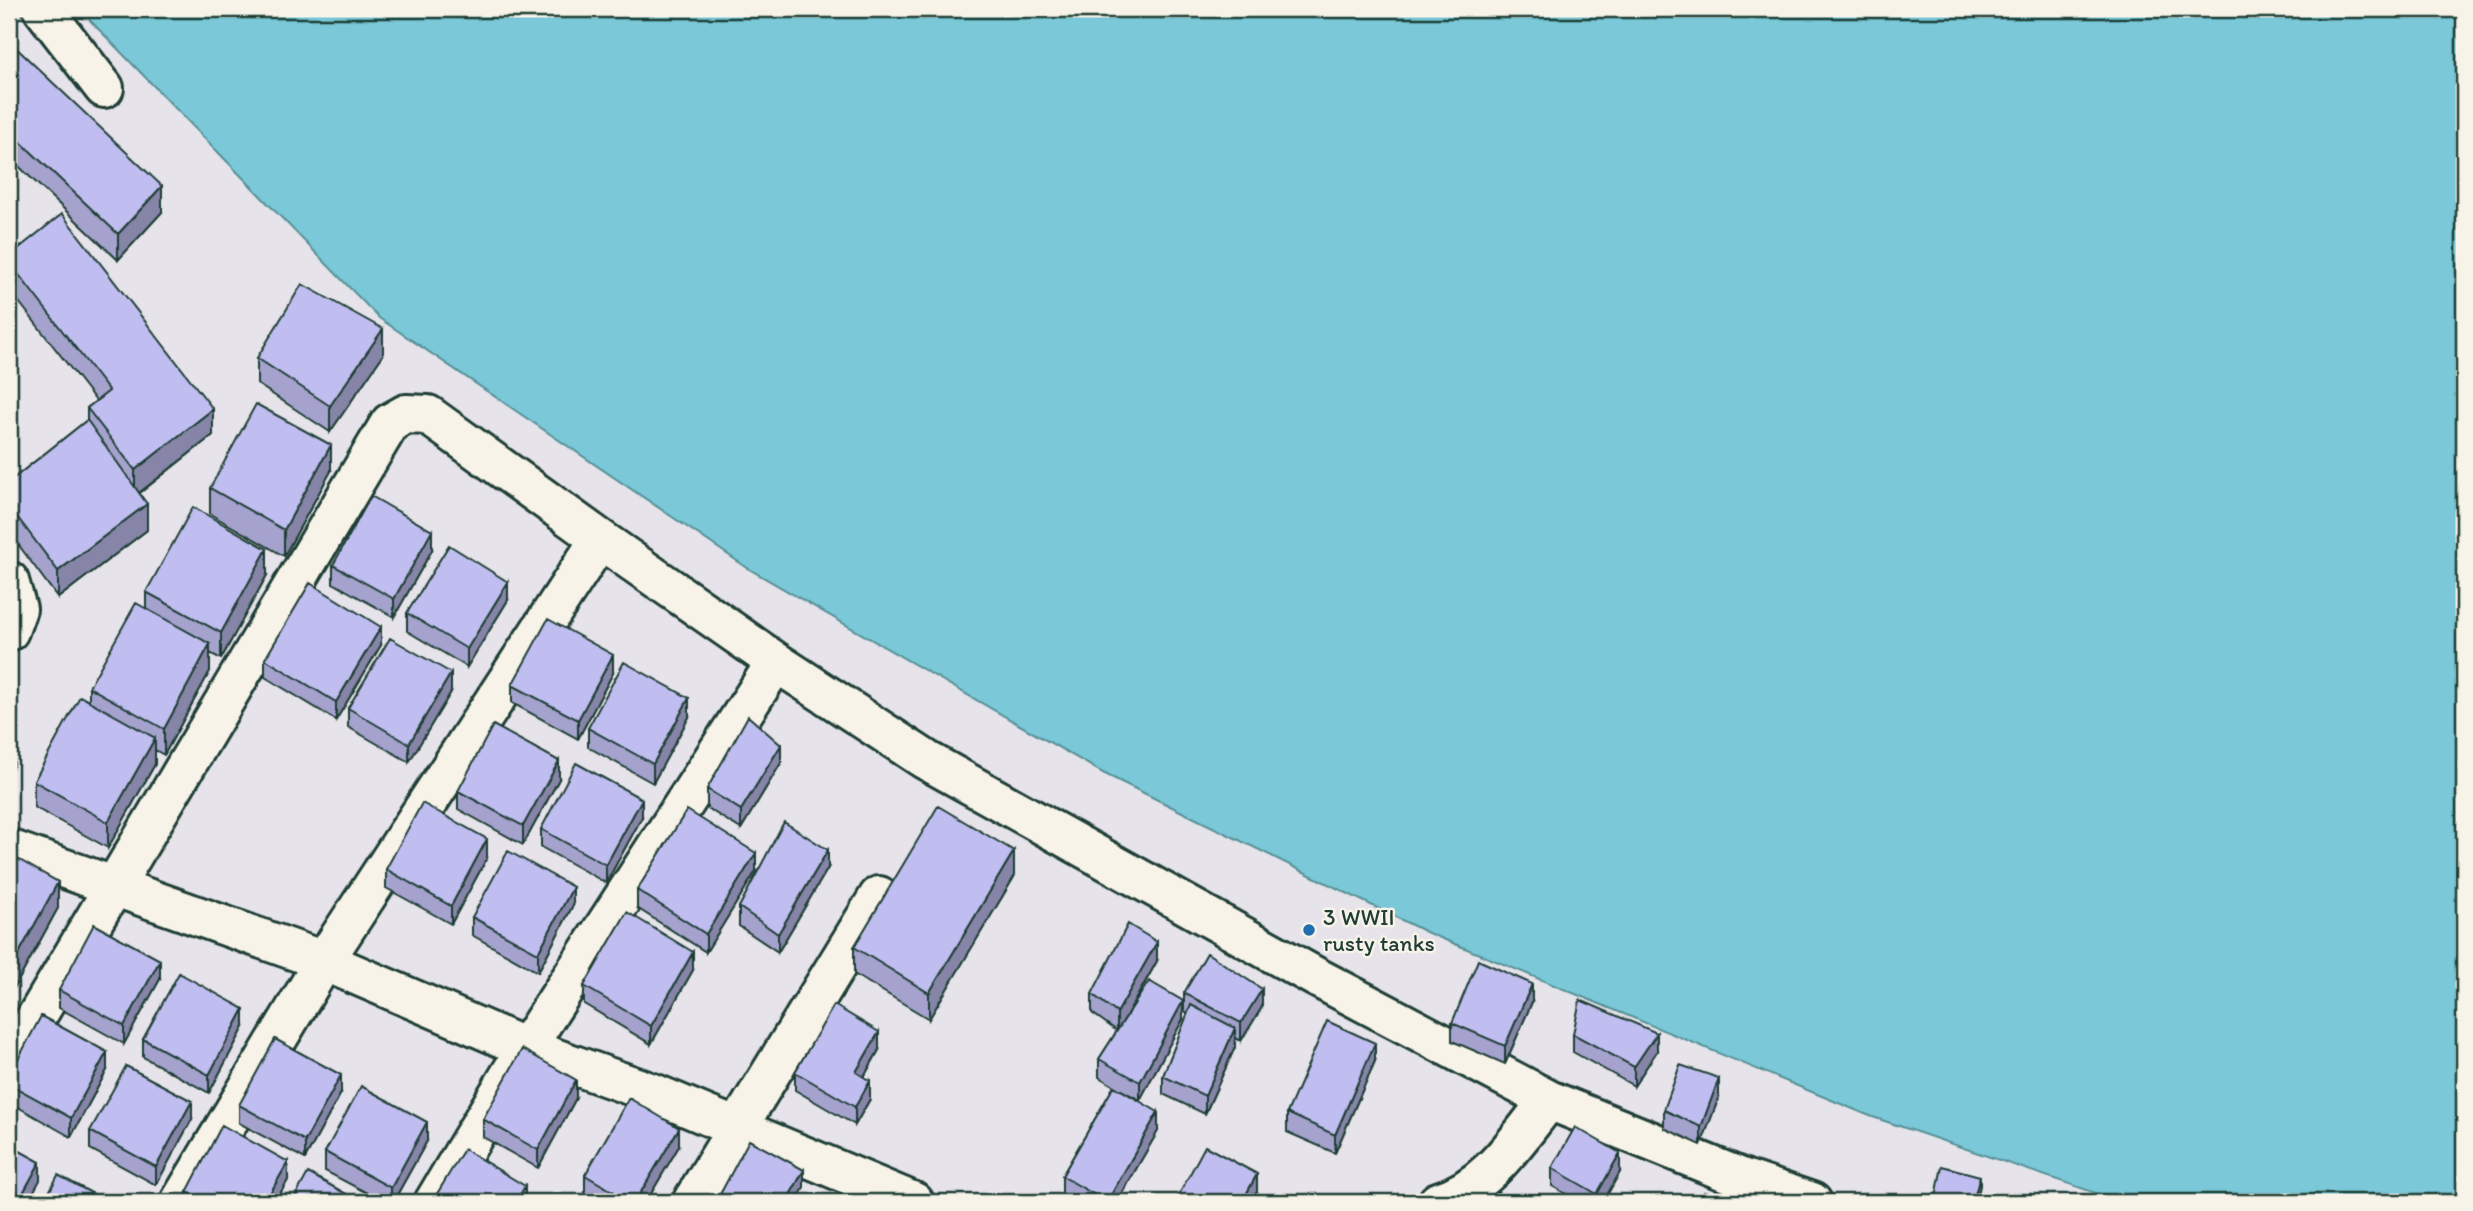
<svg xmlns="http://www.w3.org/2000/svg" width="2473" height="1211" viewBox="0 0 2473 1211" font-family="Itim,sans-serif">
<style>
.water{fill:#7ac8d8;stroke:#569096;stroke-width:2}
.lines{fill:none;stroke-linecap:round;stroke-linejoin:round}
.minor-casing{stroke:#1f3d34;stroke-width:44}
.minor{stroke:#f7f3e8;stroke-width:38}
.wall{fill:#a5a3ce;stroke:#1f3d34;stroke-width:2}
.shaded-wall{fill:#8685a8;stroke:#1f3d34;stroke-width:2}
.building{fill:#c0bef0;stroke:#1f3d34;stroke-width:2}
.poi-dot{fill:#1f6fb2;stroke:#f7f3e8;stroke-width:2.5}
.labels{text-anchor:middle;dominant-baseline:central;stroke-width:5;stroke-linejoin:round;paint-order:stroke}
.poi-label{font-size:23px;fill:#1f3d34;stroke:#f7f3e8;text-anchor:start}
</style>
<rect width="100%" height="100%" fill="#e6e3ea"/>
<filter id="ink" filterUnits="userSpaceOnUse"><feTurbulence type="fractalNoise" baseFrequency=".0143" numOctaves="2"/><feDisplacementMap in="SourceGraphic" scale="14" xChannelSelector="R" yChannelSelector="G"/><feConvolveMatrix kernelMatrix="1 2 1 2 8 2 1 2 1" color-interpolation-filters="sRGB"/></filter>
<g filter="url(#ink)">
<path class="water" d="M79 9H2464V1202H2122L1870 1116 1426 932 1103 773 749 569 379 318Z"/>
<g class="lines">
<defs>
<path id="minor" d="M43 9 104 88
M9 581 17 609 9 631
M9 849 324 961 526 1048 658 1095 914 1202
M9 1063 390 423 406 414 428 415 600 539 776 662 926 760 1316 977 1549 1100 1744 1179 1812 1202
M180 1202 324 961 600 539
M434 1202 526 1048 776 662
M692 1202 879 896
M1438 1202C1488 1188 1518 1138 1549 1100"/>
</defs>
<use href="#minor" class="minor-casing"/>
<use href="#minor" class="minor"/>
</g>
<path class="wall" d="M9 46 162 212 118 260 9 157Z
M9 256 213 435 140 493 147 530 58 598 9 532V482L87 420V408L96 401 9 289Z
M383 355 330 432 257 384V358Z
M331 471 284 556 210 514V488Z
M432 550 394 617 333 583V565Z
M267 575 221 659 210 653V671L164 755 155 750V764L108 848 34 807V781L89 701V687L146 609V592Z
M508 600 467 667 407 631V613Z
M381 645 336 720 265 677V659Z
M613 673 578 739 512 703V685Z
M451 692 409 762 348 727V708Z
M689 717 653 783 588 747V728Z
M781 763 741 829 707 808V789Z
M559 779 523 845 458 809V791Z
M642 817 606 883 541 847V829Z
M9 854 58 908 12 992 9 990Z
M487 858 451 924 386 888V869Z
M828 868 778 952 739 926V907Z
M756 871 706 952 637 908V890Z
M1014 877 929 1019 854 974V947Z
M573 905 538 972 472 935V917Z
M1157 961 1125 1019H1183L1140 1100 1115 1087 1158 1131 1117 1202H1076L1062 1194V1176L1114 1086 1099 1077V1059L1117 1031 1092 1013V994Z
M693 970 651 1044 584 1004V986Z
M160 979 124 1044 59 1008V990Z
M1184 993 1262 1007 1241 1041 1235 1038V1047L1205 1114 1163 1094V1076L1188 1013 1184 1011Z
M1532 1002 1505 1064 1452 1041V1023Z
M244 1027 209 1093 143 1057V1039Z
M1573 1034 1657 1051 1634 1086 1573 1052Z
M879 1050 864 1077 870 1099 855 1125 795 1090V1072Z
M1375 1061 1335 1153 1287 1132V1113Z
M107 1070 71 1137 9 1102V1076Z
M341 1093 305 1159 239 1123V1105Z
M1719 1097 1701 1145 1664 1128V1110Z
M576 1098 538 1168 483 1137V1119Z
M192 1119 156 1185 90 1149V1131Z
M427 1141 393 1202H384L325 1171V1152Z
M679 1146 646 1202H600L585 1193V1175Z
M1552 1168 1620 1172 1603 1202H1580L1552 1186Z
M288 1180 275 1202H187V1192Z"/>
<path class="shaded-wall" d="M162 186V212L118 260V234Z
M383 329V355L330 432V406Z
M213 409V435L135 496V470Z
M331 445V471L284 556V530Z
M147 504V530L58 598V571Z
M432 531V550L394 617V599Z
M267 549V575L221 659V633Z
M508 582V600L467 667V649Z
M381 627V645L336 720V702Z
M210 644V671L164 755V729Z
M613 655V673L578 739V720Z
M451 673V692L409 762V744Z
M689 698V717L653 783V764Z
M155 738V764L108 848V822Z
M781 745V763L741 829V810Z
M14 746V764L9 775V757Z
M559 761V779L523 845V826Z
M642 799V817L606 883V865Z
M487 839V858L451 924V906Z
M828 850V868L778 952V934Z
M1014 851V877L929 1019V993Z
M756 853V871L706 952V934Z
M58 882V908L12 992V966Z
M573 887V905L538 972V953Z
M1157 942V961L1117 1032V1013Z
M693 952V970L651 1044V1026Z
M160 960V979L124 1044V1026Z
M1532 984V1002L1505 1064V1046Z
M1262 989V1007L1241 1041V1023Z
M1183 1001V1019L1140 1100V1082Z
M244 1009V1027L209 1093V1075Z
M1235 1028V1047L1205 1114V1096Z
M879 1032V1050L856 1090V1072Z
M1657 1033V1051L1634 1086V1067Z
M1375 1043V1061L1335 1153V1135Z
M107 1052V1070L71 1137V1118Z
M341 1075V1093L305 1159V1141Z
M1719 1078V1097L1701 1145V1127Z
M576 1080V1098L538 1168V1150Z
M870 1081V1099L855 1125V1107Z
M192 1101V1119L156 1185V1167Z
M1158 1112V1131L1117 1202H1107Z
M427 1122V1141L393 1202H391V1188Z
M679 1128V1146L646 1202H635Z
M1620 1153V1172L1603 1202H1597V1194Z
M40 1162V1180L28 1202H18Z
M288 1162V1180L275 1202H265Z
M804 1170V1188L796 1202H786Z
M1257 1174V1192L1252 1202H1242Z
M1980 1176V1186L1976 1202H1973Z
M525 1186V1202H516Z"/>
<path class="building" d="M11 43 162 186 118 234 9 131V46Z
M62 214 213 409 135 470 87 408 109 391 9 262V256Z
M302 284 383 329 330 406 257 358Z
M256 404 331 445 284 530 210 488Z
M87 420 147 504 58 571 9 506V482Z
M371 496 432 531 394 599 333 565Z
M193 507 267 549 221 633 146 592Z
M449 545 508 582 467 649 407 613Z
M310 583 381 627 336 702 265 659Z
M136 603 210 644 164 729 89 687Z
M548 619 613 655 578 720 512 685Z
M390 638 451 673 409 744 348 708Z
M624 662 689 698 653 764 588 728Z
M80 696 155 738 108 822 34 781Z
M748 716 781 745 741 810 707 789Z
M493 725 559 761 523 826 458 791Z
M9 743 14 746 9 757Z
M576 763 642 799 606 865 541 829Z
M422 803 487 839 451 906 386 869Z
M938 806 1014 851 929 993 854 947Z
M687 810 756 853 706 934 637 890Z
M784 822 828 850 778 934 739 907Z
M508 851 573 887 538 953 472 917Z
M9 854 58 882 12 966 9 964Z
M627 912 693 952 651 1026 584 986Z
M94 924 160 960 124 1026 59 990Z
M1128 924 1157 942 1117 1013 1092 994Z
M1207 953 1262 989 1241 1023 1184 993Z
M1478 960 1532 984 1505 1046 1452 1023Z
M179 973 244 1009 209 1075 143 1039Z
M1149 981 1183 1001 1140 1082 1099 1059Z
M1580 1000 1657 1033 1634 1067 1573 1034Z
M834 1005 879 1032 856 1072 870 1081 855 1107 795 1072Z
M1191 1005 1235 1028 1205 1096 1163 1076Z
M41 1016 107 1052 71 1118 9 1084V1076Z
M1327 1021 1375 1043 1335 1135 1287 1113Z
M275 1039 341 1075 305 1141 239 1105Z
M522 1049 576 1080 538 1150 483 1119Z
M1680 1065 1719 1078 1701 1127 1664 1110Z
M126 1066 192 1101 156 1167 90 1131Z
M361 1086 427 1122 391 1188 325 1152Z
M1114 1086 1158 1112 1107 1202 1062 1176Z
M629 1098 679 1128 635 1202H631L585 1175Z
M222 1125 288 1162 265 1202H206L187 1192Z
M1575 1127 1620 1153 1597 1194 1552 1168Z
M749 1140 804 1170 786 1202H716Z
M9 1145 40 1162 18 1202H9Z
M1205 1146 1257 1174 1242 1202H1175Z
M464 1149 525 1186 516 1202H432Z
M1942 1166 1980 1176 1973 1202H1935Z
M308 1173 361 1202H292Z
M58 1175 108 1202H44Z
M1704 1192 1731 1202H1700Z
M1562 1199 1572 1202H1561Z"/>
</g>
<circle class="poi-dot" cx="1309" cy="930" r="7"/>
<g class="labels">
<g class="poi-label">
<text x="1323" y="917">3 WWII<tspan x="1323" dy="26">rusty tanks</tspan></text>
</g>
</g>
<rect width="2473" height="1211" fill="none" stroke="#f7f3e8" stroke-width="35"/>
<rect x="18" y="18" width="2438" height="1176" fill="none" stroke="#1f3d34" stroke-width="2.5" filter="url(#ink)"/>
</svg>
